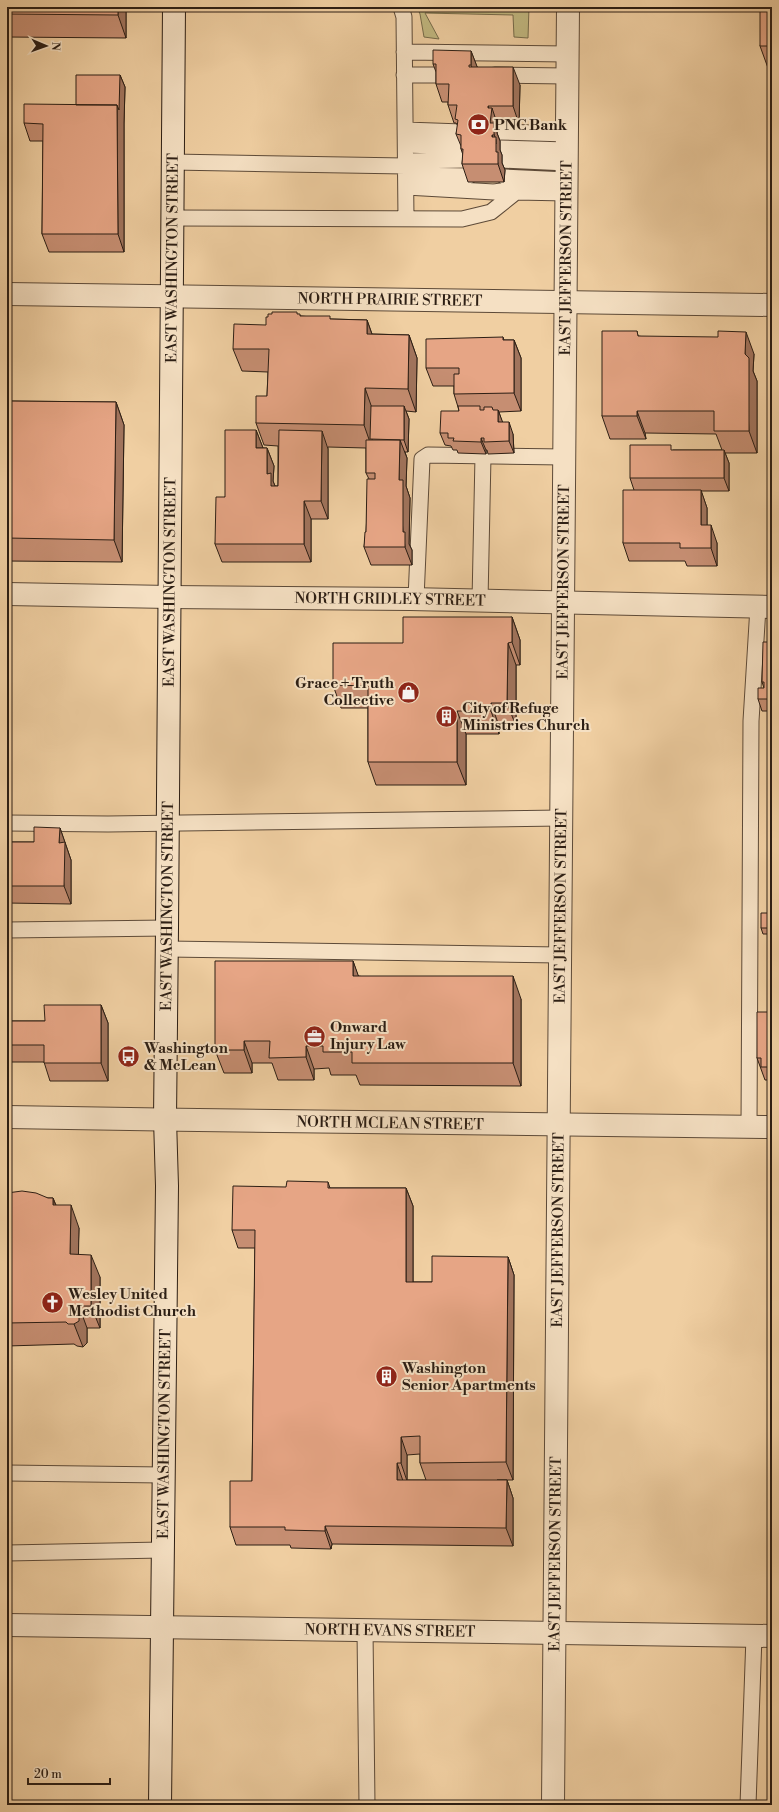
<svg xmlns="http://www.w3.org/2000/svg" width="779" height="1812" viewBox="0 0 779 1812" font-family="'Libre Bodoni',serif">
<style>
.green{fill:#c1b880;stroke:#766b4a}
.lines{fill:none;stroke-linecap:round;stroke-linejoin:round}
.service-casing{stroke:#5d4a38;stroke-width:17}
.minor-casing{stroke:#5d4a38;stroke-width:24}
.secondary-casing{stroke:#2c1e14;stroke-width:24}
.service{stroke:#f5e0c3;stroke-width:15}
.minor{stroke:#f5e0c3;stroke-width:22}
.secondary{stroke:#f5e0c3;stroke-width:22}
.wall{fill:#c68e72;stroke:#2c1e14;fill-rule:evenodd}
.shaded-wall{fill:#a1745d;stroke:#2c1e14}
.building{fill:#e6a585;stroke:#2c1e14}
.labels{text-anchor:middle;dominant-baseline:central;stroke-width:4;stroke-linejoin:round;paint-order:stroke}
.poi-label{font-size:15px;font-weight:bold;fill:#2c1e14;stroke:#f5e0c3;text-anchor:start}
.street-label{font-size:15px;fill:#2c1e14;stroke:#f5e0c3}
</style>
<rect width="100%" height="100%" fill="#f0cfa2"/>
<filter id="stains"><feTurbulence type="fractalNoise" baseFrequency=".005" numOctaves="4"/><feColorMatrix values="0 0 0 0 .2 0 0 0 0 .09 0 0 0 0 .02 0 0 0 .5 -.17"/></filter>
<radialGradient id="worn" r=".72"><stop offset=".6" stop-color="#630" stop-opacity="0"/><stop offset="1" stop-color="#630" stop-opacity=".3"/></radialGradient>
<path class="green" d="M417 7H529L528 38 514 37 513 15 425 13 439 39 424 37 420 14Z"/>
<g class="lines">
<defs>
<path id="service" d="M401 7 404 17 406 219
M404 52 567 54
M404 75H455
M495 75 567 76
M406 130 462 132
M498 132 567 134
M406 145 463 147
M500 148 567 150
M502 160 567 163
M407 161 467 160
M172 162 405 166
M406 175 469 176
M505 177 567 180
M406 187 494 192 522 188
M172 218 462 219 491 212 516 192 567 193
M416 599 422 459 428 455 564 457
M480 601 483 456
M7 823 108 824 561 818
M7 930 167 928
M167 949 560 955
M749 1127 751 721 758 607
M7 1473 163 1475
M7 1553 162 1550
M365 1630 367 1805
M748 1805 754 1636"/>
<g id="minor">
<path id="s1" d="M7 294 772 305"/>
<path id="s2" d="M7 594 169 597 410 599 772 607"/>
<path id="s3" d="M7 1117C262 1121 517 1126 772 1127"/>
<path id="s4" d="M7 1625 772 1636"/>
<path id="s5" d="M553 1805 568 7"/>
</g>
<g id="secondary">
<path id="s6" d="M160 1805 167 1186 165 1119 167 928 174 7"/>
</g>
</defs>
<use href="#service" class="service-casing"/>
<use href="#minor" class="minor-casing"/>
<use href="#secondary" class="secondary-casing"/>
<use href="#service" class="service"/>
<use href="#minor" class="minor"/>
<use href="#secondary" class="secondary"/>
</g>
<path class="wall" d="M7 7H126V38L7 37Z
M772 7V68H768L760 46Z
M471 51 477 67 520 85 519 124H497L498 126 497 133 500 141V150L502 155V163L505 170 504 182H468L462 164 463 155 461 149V146L456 134 458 126 456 123H454L448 105V102H442L436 84V72L433 64Z
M120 75 125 87 124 123V252H49L42 234 43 141H30L24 123 76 105Z
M298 314 301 316 331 319 367 320 372 334 409 335 417 358 416 412 406 411 409 419 408 452H405L407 458 406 486 410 498 409 544 412 550V565H371L364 547 366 532 369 479 366 473V448L328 447V519H311V562H222L215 544 225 497 256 430 263 448H267L274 466 273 481 275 486H278V446L264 445 256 423 267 396 268 372 242 371 233 349Z
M637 331 638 336 754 354 753 371 757 381V453H725L729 463V491H701L707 508V525L717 543V566H687L685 561H629L623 543 634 490 630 478 673 450H722L716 434 645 433 646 439H610L602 416Z
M503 337 504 340H514L521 358V411L499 412 502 422 513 434 514 453 488 454 487 450H486V454L458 453 457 450H453L451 446 445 445 440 433 459 411 458 407 454 394V386H433L426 368Z
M7 401 116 402 124 425 122 562 7 561Z
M512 617 520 640V665H516V726H499V734H466V785H376L368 762V708H341L333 685 403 643Z
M772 642V711H762L758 699 764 688 762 682Z
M60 828 71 860V904L7 903V842H34Z
M772 913V934H763L761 928Z
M353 961 358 976 521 999V1086L360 1085 356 1075H331L329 1068 314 1069V1080H278L272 1063H252V1073H224L215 1050Z
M101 1005 108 1023V1081H50L44 1062H7V1021H45Z
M772 1012V1080H765L757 1058Z
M328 1182 330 1188H406L413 1206V1282H432L508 1257 514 1275 513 1480H497H507L513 1498V1546L332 1544 331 1549 291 1548 290 1545H236L230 1527 252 1481 255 1248H238L232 1230ZM420 1454V1463L426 1480H407V1455Z
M7 1193 48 1198H53L56 1205 79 1228 78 1254 100 1277V1328H87V1343L83 1347 77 1346 74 1344 7 1346Z"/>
<path class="shaded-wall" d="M118 7H126V38L118 15Z
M471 51 478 69V83L471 65Z
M513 67 520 85 519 124 513 106Z
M120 75 125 87 124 123V252L118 234 117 105Z
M488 106 491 113 492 108 498 126 497 133 500 141V150L502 155V163L505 170 504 182 498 164 492 135 496 144V140L490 123Z
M367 320 375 343 367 334Z
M746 332 754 354 753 371 757 381V453L749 431 745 354Z
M409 335 417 358 416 412 408 389Z
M514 340 521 358V411L514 393Z
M365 388 373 411 372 448 364 425Z
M116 402 124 425 122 562 114 540Z
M404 406 409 419 408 452 404 440Z
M498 410 503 423 498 422Z
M637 411 645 433 646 439 637 416Z
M509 422 513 434 514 453 509 441Z
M256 430 263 448H256Z
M322 431 328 449V519L321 501Z
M481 438 486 450V454L481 442Z
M400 440 407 458 406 486 410 498 409 544 412 550V565L405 547 403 532 399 480Z
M267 448 274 466 273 481 277 491 271 486 267 474Z
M724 450 729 463V491L724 478Z
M701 490 707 508V543L701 525Z
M304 501 311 519V562L304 544Z
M711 525 717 543V566L711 548Z
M512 617 520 640V665L512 642Z
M508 643 516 665V726L507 703Z
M491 703 499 726V734L491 711Z
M457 711 466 734V785L457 762Z
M60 828 71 860V904L64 886 59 843Z
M353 961 361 983 353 976Z
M513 976 521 999V1086L513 1063Z
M101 1005 108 1023V1081L101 1063Z
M244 1041 252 1063V1073L244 1050Z
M306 1046 314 1069V1080L306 1057Z
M406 1188 413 1206V1300L406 1282Z
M53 1198 61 1220 53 1205Z
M71 1205 79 1228 78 1277 70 1254Z
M91 1255 100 1277V1328L91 1306Z
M508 1257 514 1275 513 1480 506 1462Z
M79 1306 87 1328V1343L83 1347 74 1324Z
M401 1437 407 1455V1481L401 1463Z
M397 1463 403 1481 397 1480Z
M507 1480 513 1498V1546L506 1528Z
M325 1526 332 1544 331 1549 325 1531Z"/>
<path class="building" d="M7 7H118V15L7 14Z
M760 7H772V46H760Z
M433 50 471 51V65H469V67H513V106H488V108H492L490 123H494V135H492V137H496V152H498V164H462L463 149H461V135L456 134 458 120 455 119 457 105H448L449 84H436V64H433Z
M76 75H120L119 110 117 105H76Z
M24 104 117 105 118 234H42L43 124 24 123Z
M272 312H297V314H300V316H330V319L367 320V334L409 335 408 389 365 388 364 425 256 423V396H267L269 349H233L234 324 266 325V317H268V314H272Z
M602 331H637L638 336 718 337V331L746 332 745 354 749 358V431H714V411H637V416H602Z
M503 337V340H514V393L454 394V374H459V368H426V339Z
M7 401 116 402 114 540 7 538Z
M371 406H404V440L370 439Z
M458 406H480V410H484V407H492L493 410H498V422H509V441L484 442V438H481V442L453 441 454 438H448V433H440L441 411H459Z
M225 430H256V448H267V474L271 473V486H278L279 430 322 431 321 501H304V544H215L216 497H225Z
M366 440H400L399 480H403V532H405V547H364L365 532H366L367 479H375V473H366Z
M630 445H671V450H724V478H630Z
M623 490H701V525H711V548H680V543H623Z
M403 617H512V642L508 643 507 703H491V711H457V762H368V686L333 685V643H403Z
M763 642H772V699H758V688H764V682H762Z
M34 827 60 828 59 843 65 842 64 886H7V842H34Z
M761 913H772V928H761Z
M215 961H353V976H513V1063H352V1052H323V1046H306V1057L269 1058 270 1041H244V1050H215Z
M44 1005H101V1063H44V1045H7V1021H45Z
M757 1012H772V1067H761V1058H757Z
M287 1181 328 1182V1188H406V1282H432V1256L508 1257 506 1462 420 1463V1436L401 1437V1463H397V1480H507L506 1528 325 1526V1531L285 1530V1527H230V1481H252L255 1230H232L233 1186 286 1187Z
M22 1191 36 1193 48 1198H53V1205H71L70 1254 91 1255V1306H79V1321L74 1324H68L66 1322 7 1323V1193Z"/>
<defs>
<symbol id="bank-disc" viewBox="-11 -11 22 22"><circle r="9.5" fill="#8f2418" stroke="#f5e0c3"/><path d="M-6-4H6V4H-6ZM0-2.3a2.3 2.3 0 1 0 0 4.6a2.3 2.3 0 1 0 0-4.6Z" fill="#fff"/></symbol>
<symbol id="shop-disc" viewBox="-11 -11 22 22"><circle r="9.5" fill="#8f2418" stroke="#f5e0c3"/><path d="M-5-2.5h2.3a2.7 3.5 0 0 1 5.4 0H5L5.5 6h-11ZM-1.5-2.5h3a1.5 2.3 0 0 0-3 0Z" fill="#fff"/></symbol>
<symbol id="building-disc" viewBox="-11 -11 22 22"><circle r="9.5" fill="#8f2418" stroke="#f5e0c3"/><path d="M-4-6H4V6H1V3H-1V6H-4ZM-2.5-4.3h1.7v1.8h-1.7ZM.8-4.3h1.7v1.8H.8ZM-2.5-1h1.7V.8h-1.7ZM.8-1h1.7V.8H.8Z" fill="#fff"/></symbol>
<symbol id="office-disc" viewBox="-11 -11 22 22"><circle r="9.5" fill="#8f2418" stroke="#f5e0c3"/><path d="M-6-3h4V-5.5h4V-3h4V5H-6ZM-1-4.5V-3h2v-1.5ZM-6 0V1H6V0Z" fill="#fff"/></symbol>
<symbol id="bus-disc" viewBox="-11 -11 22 22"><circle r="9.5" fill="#8f2418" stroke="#f5e0c3"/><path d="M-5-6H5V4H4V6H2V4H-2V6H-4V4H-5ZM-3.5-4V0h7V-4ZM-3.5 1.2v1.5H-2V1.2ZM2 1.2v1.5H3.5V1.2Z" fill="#fff"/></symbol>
<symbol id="church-disc" viewBox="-11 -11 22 22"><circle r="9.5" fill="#8f2418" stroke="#f5e0c3"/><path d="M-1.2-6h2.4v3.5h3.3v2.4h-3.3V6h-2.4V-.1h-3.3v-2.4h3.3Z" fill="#fff"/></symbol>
</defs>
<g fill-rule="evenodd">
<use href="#bank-disc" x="466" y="112" width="25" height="25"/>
<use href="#shop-disc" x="396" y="680" width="25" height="25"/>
<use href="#building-disc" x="434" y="704" width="25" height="25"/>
<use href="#office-disc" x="302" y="1024" width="25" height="25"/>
<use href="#bus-disc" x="116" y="1044" width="25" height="25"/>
<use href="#church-disc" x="40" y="1290" width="25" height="25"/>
<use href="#building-disc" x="374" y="1364" width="25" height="25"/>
</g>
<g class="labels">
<g class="poi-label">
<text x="494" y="125">PNC Bank</text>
<text x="394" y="683" text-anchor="end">Grace + Truth<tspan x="394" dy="17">Collective</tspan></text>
<text x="462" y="708">City of Refuge<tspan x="462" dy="17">Ministries Church</tspan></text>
<text x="330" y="1027">Onward<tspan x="330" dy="17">Injury Law</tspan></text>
<text x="144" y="1048">Washington<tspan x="144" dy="17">&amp; McLean</tspan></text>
<text x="68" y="1294">Wesley United<tspan x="68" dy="17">Methodist Church</tspan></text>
<text x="402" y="1368">Washington<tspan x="402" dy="17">Senior Apartments</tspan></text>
</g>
<g class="street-label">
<text stroke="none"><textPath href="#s6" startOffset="1547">EAST WASHINGTON STREET</textPath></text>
<text stroke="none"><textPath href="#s5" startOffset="1547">EAST JEFFERSON STREET</textPath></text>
<text stroke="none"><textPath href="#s1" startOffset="383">NORTH PRAIRIE STREET</textPath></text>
<text stroke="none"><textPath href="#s6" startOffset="1223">EAST WASHINGTON STREET</textPath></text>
<text stroke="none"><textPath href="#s5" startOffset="1223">EAST JEFFERSON STREET</textPath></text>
<text stroke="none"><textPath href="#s2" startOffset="383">NORTH GRIDLEY STREET</textPath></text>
<text stroke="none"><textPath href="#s6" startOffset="899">EAST WASHINGTON STREET</textPath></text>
<text stroke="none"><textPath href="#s5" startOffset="899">EAST JEFFERSON STREET</textPath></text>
<text stroke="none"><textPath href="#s3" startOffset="383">NORTH MCLEAN STREET</textPath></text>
<text stroke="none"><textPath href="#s5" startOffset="575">EAST JEFFERSON STREET</textPath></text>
<text stroke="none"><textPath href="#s6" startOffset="371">EAST WASHINGTON STREET</textPath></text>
<text stroke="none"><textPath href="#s5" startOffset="251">EAST JEFFERSON STREET</textPath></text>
<text stroke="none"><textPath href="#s4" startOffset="383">NORTH EVANS STREET</textPath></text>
</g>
</g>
<rect width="779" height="1812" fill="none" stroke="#f0cfa2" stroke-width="24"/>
<rect x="8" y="8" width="763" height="1796" fill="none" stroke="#2c1e14" stroke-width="2"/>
<rect x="12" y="12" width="755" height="1788" fill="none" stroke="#2c1e14"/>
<g transform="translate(46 46) rotate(92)" stroke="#f5e0c3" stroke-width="3" paint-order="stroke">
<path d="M0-3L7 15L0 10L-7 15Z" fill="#2c1e14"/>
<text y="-6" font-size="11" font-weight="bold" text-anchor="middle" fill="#2c1e14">N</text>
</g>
<path d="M28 1778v6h82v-6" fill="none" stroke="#2c1e14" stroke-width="2"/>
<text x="34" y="1778" font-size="12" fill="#2c1e14" stroke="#f5e0c3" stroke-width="3" paint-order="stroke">20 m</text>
<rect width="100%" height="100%" filter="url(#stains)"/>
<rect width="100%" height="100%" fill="url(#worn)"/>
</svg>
